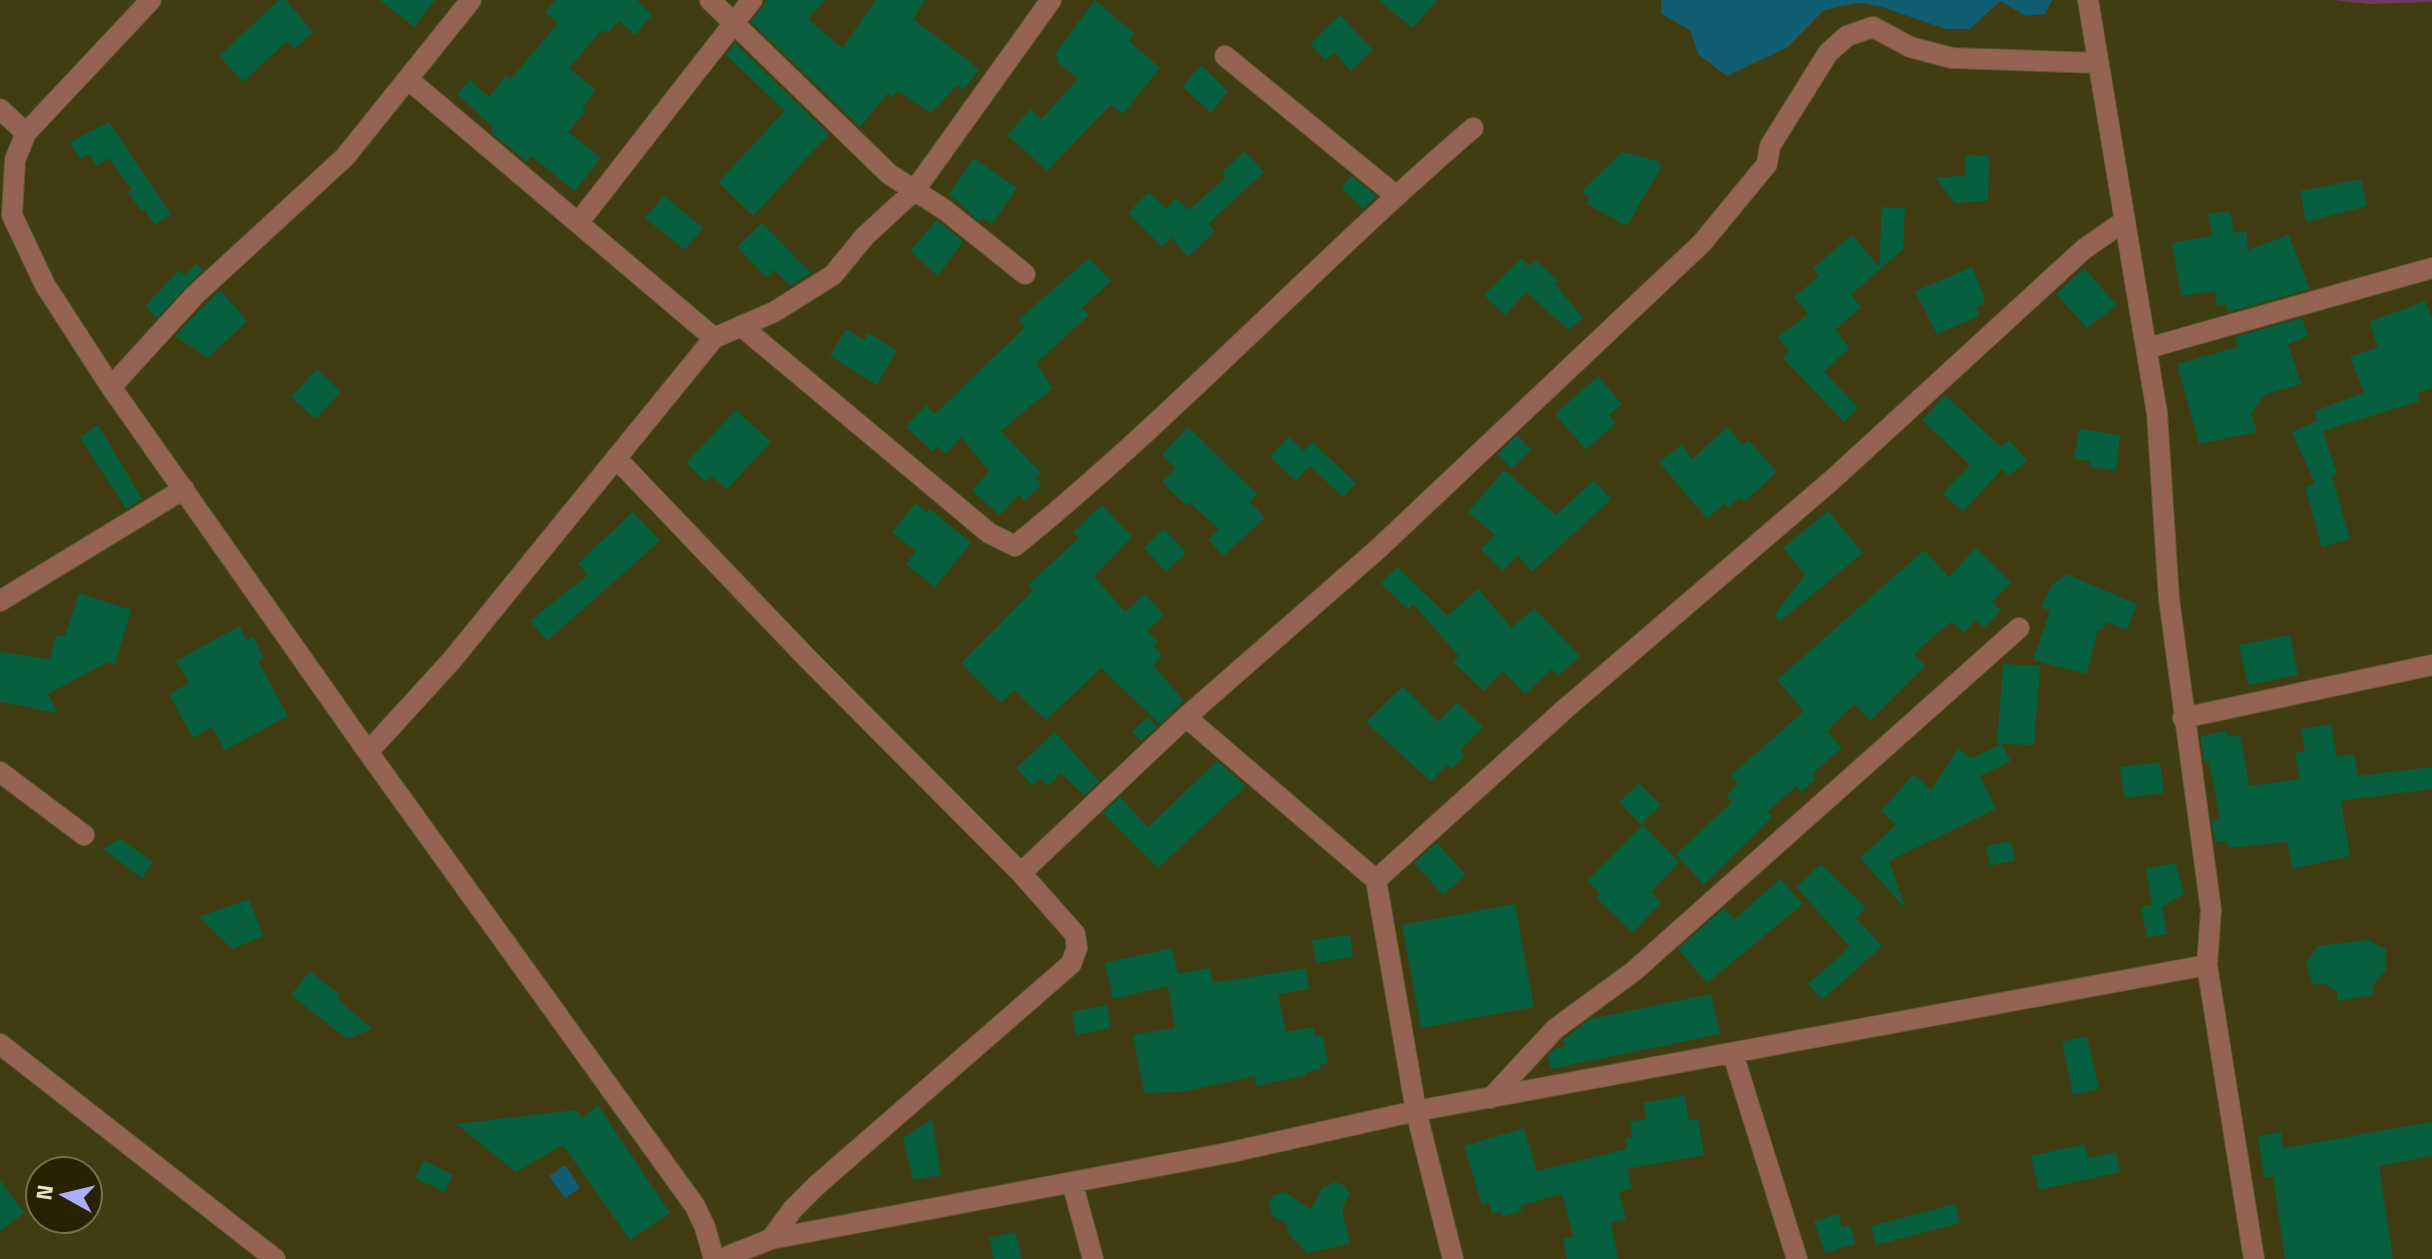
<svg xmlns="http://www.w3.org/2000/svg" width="2432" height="1259" viewBox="0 0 2432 1259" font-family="'Titillium Web',sans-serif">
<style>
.green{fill:#70385e}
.water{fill:#115d71}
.building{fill:#06603f}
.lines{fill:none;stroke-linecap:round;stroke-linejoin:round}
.minor-casing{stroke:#605a32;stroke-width:22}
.minor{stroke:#946351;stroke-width:20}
</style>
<rect width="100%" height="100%" fill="#423c13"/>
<path class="green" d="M2334 0H2432V2L2368 4Z"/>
<path class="water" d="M1661 0H2052L2045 14 2026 16 2000 1 1970 29H1946L1879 6 1860 3 1841 6 1823 11 1788 47 1727 76 1698 54 1690 30 1661 14Z
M565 1165 580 1188 565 1198 549 1176Z"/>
<path class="building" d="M279 0H286L313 32 294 49 287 41 243 82 219 56Z
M380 0H435L414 27Z
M555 0H637L652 15 635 35 619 21 607 34 602 30 569 68 596 90 582 108 586 111 568 132 601 158 575 191 531 156 527 162 491 132 494 128 457 94 470 80 489 97 506 75 511 79 558 23 545 12Z
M767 0H825L808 19 842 48 876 0H925L913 19 979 69 964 90 957 85 931 113 898 91 892 97 888 93 860 127 751 22Z
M1095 0 1135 34 1129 41 1160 68 1123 114 1111 105 1047 171 1007 135 1031 109 1041 119 1078 79 1057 62 1059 59 1054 55Z
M1379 0H1438L1412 28Z
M1340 15 1373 50 1351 71 1334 52 1325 60 1310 44Z
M735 43 829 134 753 216 718 182 785 111 726 55Z
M1201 65 1228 91 1211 113 1182 86Z
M109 122 171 214 155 225 144 209 141 211 128 192 132 190 109 158 97 166 89 154 80 159 70 142Z
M1245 151 1264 172 1208 224 1215 231 1188 257 1171 237 1162 247 1128 213 1149 192 1166 209 1176 198 1189 210 1226 177 1222 172Z
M1622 152 1658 161 1661 167 1627 226 1585 203 1590 199 1582 191Z
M1966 155 1989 156 1988 201 1955 203 1936 178 1965 175Z
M974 158 1017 188 992 224 983 218 980 222 949 194Z
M1351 176 1376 196 1363 209 1341 187Z
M2361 179 2367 206 2306 222 2300 191Z
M664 196 703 228 685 250 645 218Z
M1882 207 1905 208 1903 249 1851 295 1861 307 1835 330 1850 348 1824 371 1858 408 1844 422 1782 357 1789 351 1778 337 1808 314 1794 297 1819 276 1813 268 1852 235 1879 267Z
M2230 211 2234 233 2246 231 2248 250 2289 235 2310 289 2228 312 2226 304 2217 306 2215 291 2181 296 2172 243 2212 236 2208 214Z
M937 220 963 241 938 276 910 251Z
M762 223 811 273 791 286 774 270 766 277 737 247Z
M1089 258 1111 281 1082 308 1089 315 1036 363 1053 388 1001 431 1042 474 1035 477 1042 485 1025 501 1019 495 1000 515 972 491 989 471 961 437 946 454 937 446 932 451 906 427 926 405 935 414 1025 327 1018 320Z
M1521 258 1530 266 1535 260 1558 280 1555 284 1583 318 1569 330 1526 292 1505 315 1484 295Z
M197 263 203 270 157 318 146 307 151 299 179 270 184 275Z
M1972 267 1984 296V304L1976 307 1980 316 1937 334 1915 291Z
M2084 268 2117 305 2087 328 2056 294Z
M220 290 247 321 208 358 175 336Z
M2425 301 2432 320V388L2417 393 2420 401 2323 431 2337 474 2332 476 2350 539 2322 547 2305 487 2315 484 2292 432 2318 420 2314 411 2364 393 2350 357 2378 347 2369 322Z
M2302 318 2308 336 2288 344 2301 384 2266 394 2251 413 2257 432 2199 444 2177 364 2238 347 2235 337Z
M846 329 864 340 868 333 897 350 877 385 830 356Z
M317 369 341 392 315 419 291 397Z
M1598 376 1622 404 1609 415 1616 423 1586 450 1555 414Z
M1945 395 2001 447 2009 440 2027 461 2009 476 2002 469 1963 512 1943 494 1970 465 1922 420Z
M736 410 771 442 727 489 712 476 706 482 686 463Z
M98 425 142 499 126 509 80 437Z
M1188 427 1257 494 1250 501 1265 518 1223 556 1208 539 1219 529 1189 502 1186 505 1162 482 1175 468 1162 455Z
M1727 427 1743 445 1748 440 1777 472 1744 502 1740 497 1729 507 1725 503 1707 519 1659 462 1682 445 1692 459Z
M2079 429 2120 435 2116 471 2089 467 2090 461 2074 459Z
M1517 435 1531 450 1512 469 1498 454Z
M1289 437 1304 451 1312 442 1356 483 1343 497 1310 466 1296 481 1270 457Z
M1504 470 1556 515 1594 480 1611 499 1532 572 1518 555 1502 571 1481 549 1495 535 1468 512Z
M916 503 927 513 930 509 971 543 935 587 906 564 916 551 892 532Z
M1102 505 1132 537 1094 576 1125 612 1145 594 1164 615 1147 631 1158 642 1153 647 1162 655 1153 665 1184 701 1160 724 1101 668 1046 720 1014 690 1001 703 961 663 1033 590 1028 585 1079 538 1073 532Z
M1828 511 1863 553 1780 621 1774 615 1805 575 1783 548Z
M633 512 660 541 547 641 530 621 588 575 578 563Z
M1164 529 1186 553 1166 572 1144 548Z
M1976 548 2011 582 1992 602 2001 610 1984 628 1976 620 1964 633 1952 622 1948 624 1914 654 1925 666 1870 721 1855 704 1827 731 1842 748 1812 774 1816 779 1801 792 1796 786 1767 812 1772 817 1704 885 1676 854 1732 802 1726 796 1738 783 1730 776 1804 711 1777 680 1924 550 1949 577Z
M1397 567 1448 616 1478 589 1512 628 1534 608 1580 656 1558 676 1552 669 1525 694 1503 671 1484 691 1453 662 1459 656 1413 604 1408 609 1381 584Z
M2066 574 2137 604 2127 630 2106 622 2102 631 2098 629 2087 674 2033 660 2050 611 2041 607 2051 586Z
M79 593 131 610 115 665 108 662 48 694 58 713 0 702V652L50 659 56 635 65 636Z
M239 626 247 640 253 637 264 658 258 661 288 716 225 750 212 727 193 738 169 694 189 683 176 661Z
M2290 635 2298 675 2248 685 2239 645Z
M2003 664 2040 666 2034 745 2001 744 2011 761 1980 776 1996 809 1889 861 1906 909 1860 858 1896 825 1881 811 1914 774 1931 790 1958 749 1973 758 2001 744 1997 743Z
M1403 686 1438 722 1457 702 1483 727 1460 750 1465 755 1452 769 1447 765 1431 782 1366 722Z
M1148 717 1157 727 1141 741 1132 732Z
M2331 724 2337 757 2354 754 2358 776 2432 767V789L2341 801 2350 856 2292 869 2287 842 2228 848 2227 841 2215 842 2212 820H2220L2209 761H2204L2201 736 2227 731V737L2240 735 2249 786 2300 779 2295 753 2305 752 2301 729Z
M1055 732 1099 781 1084 795 1061 773 1048 786 1040 778 1033 786 1016 768Z
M1217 761 1246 786 1158 868 1103 813 1120 797 1148 827Z
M2160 762 2164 793 2124 798 2120 767Z
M1639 783 1661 805 1641 825 1619 802Z
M1643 825 1679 862 1651 892 1661 902 1633 933 1596 898 1600 893 1587 881Z
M120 839 153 862 142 878 103 849Z
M2011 841 2015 860 1990 866 1986 846Z
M1437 843 1466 875 1443 895 1414 863Z
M2176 863 2184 894 2162 907 2167 934 2147 938 2141 907 2152 905 2146 868Z
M1821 864 1866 908 1856 918 1882 946 1822 1000 1808 984 1850 947 1796 887Z
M1780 879 1803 904 1707 983 1678 949 1724 908 1734 920Z
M249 899 263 936 232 949 199 917Z
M1515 904 1534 1007 1421 1028 1402 925Z
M1350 935 1353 957 1316 963 1312 940Z
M2368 940 2386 949V970L2372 986 2374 995 2338 1001 2337 992 2323 983 2312 985 2306 963 2317 946Z
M1172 948 1178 974 1210 968 1213 983 1306 968 1309 989 1278 994 1286 1032 1314 1027 1315 1037 1323 1036 1328 1063 1320 1064 1321 1069 1306 1072 1307 1075 1256 1086 1255 1076 1182 1092 1144 1093 1133 1035 1175 1028 1168 986 1113 999 1105 963Z
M310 971 340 995 337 999 373 1029 347 1039 291 995Z
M1711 994 1720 1034 1551 1069 1548 1056 1554 1049 1566 1046 1562 1041 1590 1019Z
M1107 1005 1111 1028 1076 1035 1072 1012Z
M2087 1036 2099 1089 2073 1095 2062 1042Z
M1685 1095 1689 1121 1698 1119 1704 1155 1627 1169 1632 1188 1619 1192 1626 1219 1611 1223 1618 1259H1567L1563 1239 1573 1237 1562 1194 1520 1206 1522 1211 1502 1217 1500 1212 1492 1214 1489 1203 1482 1205 1464 1146 1524 1128 1537 1171 1627 1149 1625 1138 1632 1137 1630 1122 1646 1119 1643 1103Z
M598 1105 670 1213 630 1240 563 1145 516 1172 456 1124 576 1110 583 1118Z
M932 1119 941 1175 913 1180 903 1138Z
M2432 1122V1156L2379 1166 2393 1259H2285L2273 1176 2264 1178 2258 1136 2281 1132 2283 1148Z
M2085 1144 2088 1158 2116 1152 2120 1172 2039 1190 2031 1156Z
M424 1160 453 1175 445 1192 415 1178Z
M0 1180 24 1213 0 1231Z
M1336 1182 1345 1186 1349 1194 1342 1209 1350 1244 1307 1253 1288 1233 1286 1223 1271 1215 1269 1202 1275 1194 1284 1192 1311 1209 1323 1187Z
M1955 1204 1960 1223 1876 1245 1871 1226Z
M1838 1214 1842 1227 1850 1225 1855 1244 1825 1253 1814 1221Z
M1015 1232 1022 1259H994L989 1238Z"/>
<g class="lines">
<defs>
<path id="minor" d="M710 0 889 174 945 210 1025 274
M2088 0 2157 413 2169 599 2211 910 2207 965 2254 1259
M1225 56 1395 195
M409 80 714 338
M0 109 26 133 15 160 12 215 45 285 111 387 368 752 695 1206 705 1227 714 1259
M26 133 151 0
M578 223 752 0
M741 326 989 533 1015 546C1175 416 1316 263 1473 128
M2148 348 2432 268
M111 387 195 295 345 157 471 0
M616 458 806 657 1021 873 1075 934 1077 948 1071 964 817 1185 793 1209 771 1239
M0 601 184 489
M1186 717 1376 880 1416 1111 1453 1259
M2183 718 2432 665
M368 752 452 660 714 338 774 312 833 275 865 236 914 191 1051 0
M0 772 84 835
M1021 873 1186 717 1379 548 1702 243 1767 164 1770 146 1828 53 1847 36 1873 27 1910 47 1952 58 2098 63
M1376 880 1565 709 1832 480 2084 249 2123 222
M0 1044 275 1259
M1733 1054 1797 1259
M1491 1098 1555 1029 1634 971 2019 628
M1072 1182 1093 1259
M721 1259 771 1239 1232 1152 1416 1111 2207 965"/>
</defs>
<use href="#minor" class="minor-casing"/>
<use href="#minor" class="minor"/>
</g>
<g transform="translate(64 1195) rotate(278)"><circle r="38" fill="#272202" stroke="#75704e" stroke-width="2"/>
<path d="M0-6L14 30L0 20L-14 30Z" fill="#abaffb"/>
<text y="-12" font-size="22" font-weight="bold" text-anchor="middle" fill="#eae5c0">N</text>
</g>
</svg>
